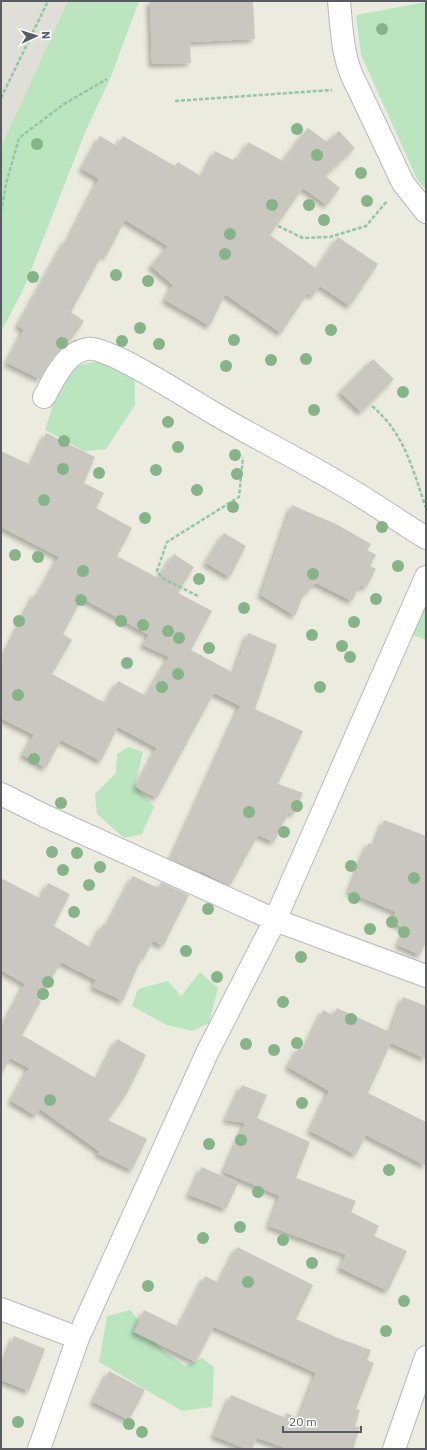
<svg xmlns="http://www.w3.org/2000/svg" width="427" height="1450" viewBox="0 0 427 1450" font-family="'IBM Plex Sans',sans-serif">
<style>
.industrial{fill:#dfded7}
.green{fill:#bae5bf}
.building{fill:#c9c7bf;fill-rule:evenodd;filter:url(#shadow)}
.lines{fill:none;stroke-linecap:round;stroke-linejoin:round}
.street-casing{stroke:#b7b9bf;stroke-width:24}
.path{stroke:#93c6a8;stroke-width:2.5;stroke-dasharray:4 2;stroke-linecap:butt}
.street{stroke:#fff;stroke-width:22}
.tree{fill:#86b388}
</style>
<defs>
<filter id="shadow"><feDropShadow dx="-3.5" dy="3.5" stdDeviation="2" flood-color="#0004"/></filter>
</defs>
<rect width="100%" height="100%" fill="#ecebdf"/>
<path class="industrial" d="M1 1H68L1 147Z"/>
<path class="green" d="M68 1H139L110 79 86 130 23 290 1 332V147Z
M426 2V190L417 179 361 55 356 15Z
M102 360 135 375V405L106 449 84 451 45 430 60 383 77 366Z
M426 604V640L413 635Z
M129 747 143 752 135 785 154 807 142 834 124 838 97 814 95 794 116 773 117 754Z
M200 972 218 988 209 1023 193 1031 167 1025 132 1006 138 989 168 981 181 996Z
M130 1310 163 1351 185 1366 202 1358 214 1367 212 1407 182 1411 99 1362 107 1316Z"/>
<path class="building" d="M150 1H253L255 39 190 42 191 63 152 64Z
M308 128 327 142 339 131 355 148 325 176 340 188 327 205 303 188 270 235 317 269 338 237 378 264 350 306 320 286 313 296 308 293 281 333 225 294 210 326 165 300 173 285 151 266 168 246 125 220 106 257 102 255 71 312 84 321 71 340 67 338 63 347 51 360 40 379 7 363 24 330 18 326 65 241 67 242 99 179 82 169 100 136 117 146 123 136 175 166 178 162 202 177 215 151 233 160 235 157 239 159 248 142 283 161Z
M373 359 394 379 361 412 340 392Z
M46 433 95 457 84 483 104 493 96 508 132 528 117 556 158 578 174 554 194 567 178 593 212 611 191 650 234 673 248 633 277 645 255 709 303 731 278 784 303 793 294 814 289 812 274 842 258 835 230 886 201 871 200 872 171 859 240 706 214 693 157 798 136 787 157 748 118 727 101 761 61 740 46 768 23 755 34 735 1 718V661L35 593 38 595 59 557 1 527V451L31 465ZM82 598 149 635 143 645 169 657 146 696 118 681 105 703 52 674 72 640 63 634Z
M292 505 336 524 371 544 367 550 376 555 370 566 376 569 366 588 360 585 352 601 316 583 303 596 295 616 261 595Z
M224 533 246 546 230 577 206 563Z
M384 820 426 836V942L420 955 398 945 406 929 392 922 396 912 349 892 368 843 374 846Z
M133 876 158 888 161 882 189 895 163 946 153 941 143 960 141 959 123 1001 93 987 96 980 61 962 39 1000 41 1001 22 1035 97 1079 117 1039 146 1055 126 1095 108 1120 147 1139 132 1170 98 1154 99 1151 40 1109 36 1116 11 1101 29 1068 10 1058 1 1075V1023L4 1024 25 984 1 970V878L41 899 48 883 70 894 54 926 91 948 103 924 107 926Z
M403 997 426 1006V1059L391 1043 368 1093 426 1122V1166L366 1135 356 1155 310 1131 329 1091 288 1067 299 1047 304 1050 323 1010 333 1015 337 1008 390 1032Z
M242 1085 267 1095 257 1118 310 1142 296 1178 356 1201 351 1212 379 1226 374 1236 407 1251 388 1291 340 1268 346 1255 269 1226 280 1196 224 1172 245 1123 226 1120Z
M202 1167 238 1183 226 1209 189 1195Z
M237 1247 313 1285 296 1319 338 1338 371 1350 367 1360 374 1363 356 1409 360 1410 355 1426 360 1427 353 1449H288L257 1438 252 1449H246L214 1436 231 1395 285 1418 286 1413 299 1418 316 1373 214 1327 196 1362 134 1332 144 1310 179 1327 205 1276 219 1283Z
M14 1336 45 1349 29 1391 1 1380V1369Z
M109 1371 145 1390 129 1420 93 1402Z"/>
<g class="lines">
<defs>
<path id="street" d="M339 1C342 32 342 60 358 88L403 183 426 212
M44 397C54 380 64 353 87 349 107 345 189 399 210 411 252 436 297 458 339 483 369 500 397 520 426 538
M1 794 45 816 275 920 426 976
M1 1309 78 1338
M39 1449 78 1338 207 1053 275 920 426 577
M394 1449 426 1357"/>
</defs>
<use href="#street" class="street-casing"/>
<path class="path" d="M1 98 48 1
M175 101 332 90
M1 212 6 184 19 138 64 104 107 79
M278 226 303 238 330 237 366 226 387 201
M372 406C405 434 412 468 426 508
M198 596 162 578 157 571 167 542 239 497 243 457"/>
<use href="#street" class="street"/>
</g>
<g class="tree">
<circle cx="382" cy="29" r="6"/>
<circle cx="297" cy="129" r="6"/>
<circle cx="37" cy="144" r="6"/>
<circle cx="317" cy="155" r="6"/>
<circle cx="361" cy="173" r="6"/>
<circle cx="367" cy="201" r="6"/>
<circle cx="272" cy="205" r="6"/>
<circle cx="309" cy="205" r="6"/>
<circle cx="324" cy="220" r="6"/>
<circle cx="230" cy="234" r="6"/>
<circle cx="225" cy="254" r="6"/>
<circle cx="116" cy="275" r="6"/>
<circle cx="33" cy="277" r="6"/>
<circle cx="148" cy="281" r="6"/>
<circle cx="140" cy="328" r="6"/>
<circle cx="331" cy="330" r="6"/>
<circle cx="234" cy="340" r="6"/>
<circle cx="122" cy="341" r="6"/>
<circle cx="62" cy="343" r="6"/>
<circle cx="159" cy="344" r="6"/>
<circle cx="306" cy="359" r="6"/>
<circle cx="271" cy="360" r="6"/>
<circle cx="226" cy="366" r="6"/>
<circle cx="403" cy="392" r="6"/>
<circle cx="314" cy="410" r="6"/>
<circle cx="168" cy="422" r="6"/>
<circle cx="64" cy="441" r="6"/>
<circle cx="178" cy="447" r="6"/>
<circle cx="235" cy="455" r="6"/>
<circle cx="63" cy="469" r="6"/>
<circle cx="156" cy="470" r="6"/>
<circle cx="99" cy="473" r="6"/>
<circle cx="237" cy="474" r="6"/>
<circle cx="197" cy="490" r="6"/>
<circle cx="44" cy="500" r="6"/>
<circle cx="233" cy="507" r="6"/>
<circle cx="145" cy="518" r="6"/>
<circle cx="382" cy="527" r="6"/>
<circle cx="15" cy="555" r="6"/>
<circle cx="38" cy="557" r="6"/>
<circle cx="398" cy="566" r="6"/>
<circle cx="83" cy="571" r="6"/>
<circle cx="313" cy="574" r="6"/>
<circle cx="199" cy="579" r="6"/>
<circle cx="376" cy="599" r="6"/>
<circle cx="81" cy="600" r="6"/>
<circle cx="244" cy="608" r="6"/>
<circle cx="19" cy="621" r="6"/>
<circle cx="121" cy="621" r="6"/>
<circle cx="354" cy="622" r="6"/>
<circle cx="143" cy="625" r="6"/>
<circle cx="168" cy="631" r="6"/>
<circle cx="312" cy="635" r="6"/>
<circle cx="179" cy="638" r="6"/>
<circle cx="342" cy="646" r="6"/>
<circle cx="209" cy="648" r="6"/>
<circle cx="350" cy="657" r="6"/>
<circle cx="127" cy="663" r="6"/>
<circle cx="178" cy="674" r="6"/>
<circle cx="162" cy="687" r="6"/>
<circle cx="320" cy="687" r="6"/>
<circle cx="18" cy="695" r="6"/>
<circle cx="34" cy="759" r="6"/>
<circle cx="61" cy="803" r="6"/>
<circle cx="297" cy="806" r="6"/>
<circle cx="249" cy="812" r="6"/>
<circle cx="284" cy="832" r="6"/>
<circle cx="52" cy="852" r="6"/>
<circle cx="77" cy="853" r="6"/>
<circle cx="351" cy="866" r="6"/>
<circle cx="100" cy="867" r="6"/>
<circle cx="63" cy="870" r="6"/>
<circle cx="414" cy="878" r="6"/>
<circle cx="89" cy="885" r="6"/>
<circle cx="354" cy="898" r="6"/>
<circle cx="208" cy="909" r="6"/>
<circle cx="74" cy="912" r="6"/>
<circle cx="392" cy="922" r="6"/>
<circle cx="370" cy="929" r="6"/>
<circle cx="404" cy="932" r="6"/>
<circle cx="186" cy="951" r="6"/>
<circle cx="301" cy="957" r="6"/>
<circle cx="217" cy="977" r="6"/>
<circle cx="48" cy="982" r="6"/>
<circle cx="43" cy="994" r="6"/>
<circle cx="283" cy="1002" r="6"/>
<circle cx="351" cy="1019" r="6"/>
<circle cx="297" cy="1043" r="6"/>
<circle cx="246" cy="1044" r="6"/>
<circle cx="274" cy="1050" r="6"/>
<circle cx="50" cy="1100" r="6"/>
<circle cx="302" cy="1103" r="6"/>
<circle cx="241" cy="1140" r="6"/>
<circle cx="209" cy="1144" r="6"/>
<circle cx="389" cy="1170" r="6"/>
<circle cx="258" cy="1192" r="6"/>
<circle cx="240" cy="1227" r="6"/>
<circle cx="203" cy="1238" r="6"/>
<circle cx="283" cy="1240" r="6"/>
<circle cx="312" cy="1263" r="6"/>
<circle cx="248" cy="1282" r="6"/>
<circle cx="148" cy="1286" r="6"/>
<circle cx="404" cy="1301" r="6"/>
<circle cx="386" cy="1331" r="6"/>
<circle cx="18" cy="1422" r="6"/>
<circle cx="129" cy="1424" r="6"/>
<circle cx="142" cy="1432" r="6"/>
</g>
<rect width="427" height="1450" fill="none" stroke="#585b61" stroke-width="4"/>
<g transform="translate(36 36) rotate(86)" stroke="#ffffff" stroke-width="3" paint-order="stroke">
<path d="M0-3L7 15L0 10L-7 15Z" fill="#585b61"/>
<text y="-6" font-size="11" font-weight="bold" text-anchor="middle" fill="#585b61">N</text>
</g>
<path d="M283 1426v6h78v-6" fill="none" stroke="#585b61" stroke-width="2"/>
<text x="289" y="1426" font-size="12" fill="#585b61" stroke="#ffffff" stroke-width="3" paint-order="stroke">20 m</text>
</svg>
